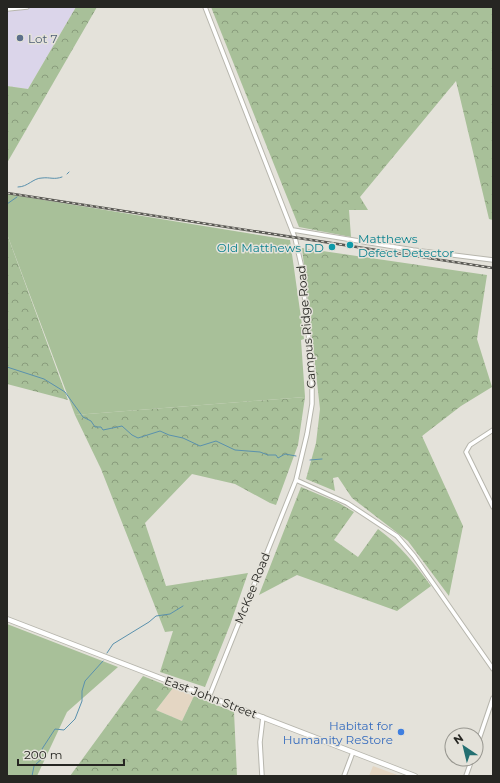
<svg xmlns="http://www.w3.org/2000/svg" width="500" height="783" viewBox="0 0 500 783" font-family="Montserrat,sans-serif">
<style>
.commercial{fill:#e4d6c3}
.education{fill:#dbd5ea}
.grass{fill:#a8c099}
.forest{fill:url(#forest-crowns)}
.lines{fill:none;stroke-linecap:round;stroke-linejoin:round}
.stream{stroke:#5a91ad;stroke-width:1}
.minor-casing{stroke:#b7b6ad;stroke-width:5.5}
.major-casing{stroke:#b7b6ad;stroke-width:6}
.minor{stroke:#fff;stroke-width:3.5}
.major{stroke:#fff;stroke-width:4.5}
.rail-casing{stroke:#595853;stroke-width:2.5}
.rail{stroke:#e4e2da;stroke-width:1;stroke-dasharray:3;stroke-linecap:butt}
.service-dot{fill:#5c6f8a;stroke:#e4e2da;stroke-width:1.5}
.culture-dot{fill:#0f9aa8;stroke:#e4e2da;stroke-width:1.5}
.shop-dot{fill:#3f7fe0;stroke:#e4e2da;stroke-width:1.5}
.labels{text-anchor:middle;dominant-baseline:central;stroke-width:3;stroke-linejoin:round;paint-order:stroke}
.service-label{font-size:12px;fill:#4e5e75;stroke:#e4e2da;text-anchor:start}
.culture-label{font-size:12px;fill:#0d838f;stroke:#e4e2da;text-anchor:start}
.street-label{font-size:12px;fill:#262622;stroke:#e4e2da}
.shop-label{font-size:12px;fill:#366cbe;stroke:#e4e2da;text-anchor:end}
</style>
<defs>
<pattern id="forest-crowns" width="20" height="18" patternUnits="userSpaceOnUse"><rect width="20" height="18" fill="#a8c099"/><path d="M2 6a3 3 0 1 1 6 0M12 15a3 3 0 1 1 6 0" fill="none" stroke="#899c7c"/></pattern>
</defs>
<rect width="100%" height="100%" fill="#e4e2da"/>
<path class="commercial" d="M173 688 194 696 182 721 156 710Z
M373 766 400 776H369Z"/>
<path class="education" d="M7 7H76L28 89 7 86Z"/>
<path class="grass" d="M7 194 290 240 304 339 301 340 305 397 75 415 7 234Z
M7 624 118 667 67 712 37 776H7Z"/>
<path class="forest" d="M76 7H97L7 163V86L28 89Z
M211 7H493V220L489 219 456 81 360 197 368 210H349L351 237 299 227Z
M7 234 68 400 7 384Z
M302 248 487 275 477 339 492 387 461 406 422 436 463 526 449 596 408 541 352 498 338 477 333 478 335 491 306 479 316 443 320 409Z
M305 397 298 445 276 505 270 503 235 484 192 474 145 523 166 586 248 573 230 625 205 687 160 672 173 631 165 632 101 469 75 415Z
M301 487 339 503 354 512 334 540 358 557 378 529C400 545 415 564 431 586L397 611 297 575 259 595Z
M143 676 173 688 156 710 182 721 194 696 234 712 237 776H70Z"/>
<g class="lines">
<path class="stream" d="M67 174 69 172
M18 187C28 187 33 178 42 178 50 177 54 180 62 177
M7 204 17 197
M7 367 44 379 65 392 83 417 91 421 95 427H101L103 430 122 426 132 435 138 438 160 431 169 435 183 438 200 446 216 441 235 450 260 452 268 455H276L278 458 285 454 296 456
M310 460 322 459
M107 653 113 644 149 622 156 616 170 614 183 606
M32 776 34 766 46 755 42 749 55 729 64 730 75 719 82 701V691L85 681 103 661"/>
<defs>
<path id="minor" d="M205 7 295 238 301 264 312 368V404L307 434 296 480 209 697
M7 9 27 7
M293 230 413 250 493 260
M493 430 470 445 466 452 493 507
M296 480 347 503 397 536 414 556 493 669
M476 748 493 698
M262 776 260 742 263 717
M344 776 353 752
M466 776 472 759"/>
<path id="major" d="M7 619 415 776"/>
</defs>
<use href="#minor" class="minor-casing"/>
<use href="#major" class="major-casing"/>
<use href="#minor" class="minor"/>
<use href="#major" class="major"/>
<defs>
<path id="rail" d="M7 193 493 268"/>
</defs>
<use href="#rail" class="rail-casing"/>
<use href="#rail" class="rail"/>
</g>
<circle class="service-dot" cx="20" cy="38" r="4"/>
<g class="culture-dot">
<circle cx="350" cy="245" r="4"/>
<circle cx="332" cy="247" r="4"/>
</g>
<circle class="shop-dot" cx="401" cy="732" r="4"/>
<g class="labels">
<g class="service-label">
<text x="28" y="38">Lot 7</text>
</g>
<g class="culture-label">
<text x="358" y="238">Matthews<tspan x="358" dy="14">Defect Detector</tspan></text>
<text x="324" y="247" text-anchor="end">Old Matthews DD</text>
</g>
<g class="street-label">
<text transform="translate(306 327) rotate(-95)">Campus Ridge Road</text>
<text transform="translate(252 588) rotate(-68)">McKee Road</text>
<text transform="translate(211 697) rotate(21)">East John Street</text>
</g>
<g class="shop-label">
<text x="393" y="725">Habitat for<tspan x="393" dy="14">Humanity ReStore</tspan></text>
</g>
</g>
<rect width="500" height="783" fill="none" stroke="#262622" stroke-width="16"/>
<g transform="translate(464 747) rotate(325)"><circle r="19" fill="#e4e2da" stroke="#989790"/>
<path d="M0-3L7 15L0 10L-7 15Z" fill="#236f71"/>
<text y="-6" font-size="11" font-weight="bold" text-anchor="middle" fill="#262622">N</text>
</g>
<path d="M18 759v6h106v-6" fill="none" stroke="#262622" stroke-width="2"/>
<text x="24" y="759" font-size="12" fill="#262622" stroke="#e4e2da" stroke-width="3" paint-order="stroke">200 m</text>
</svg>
